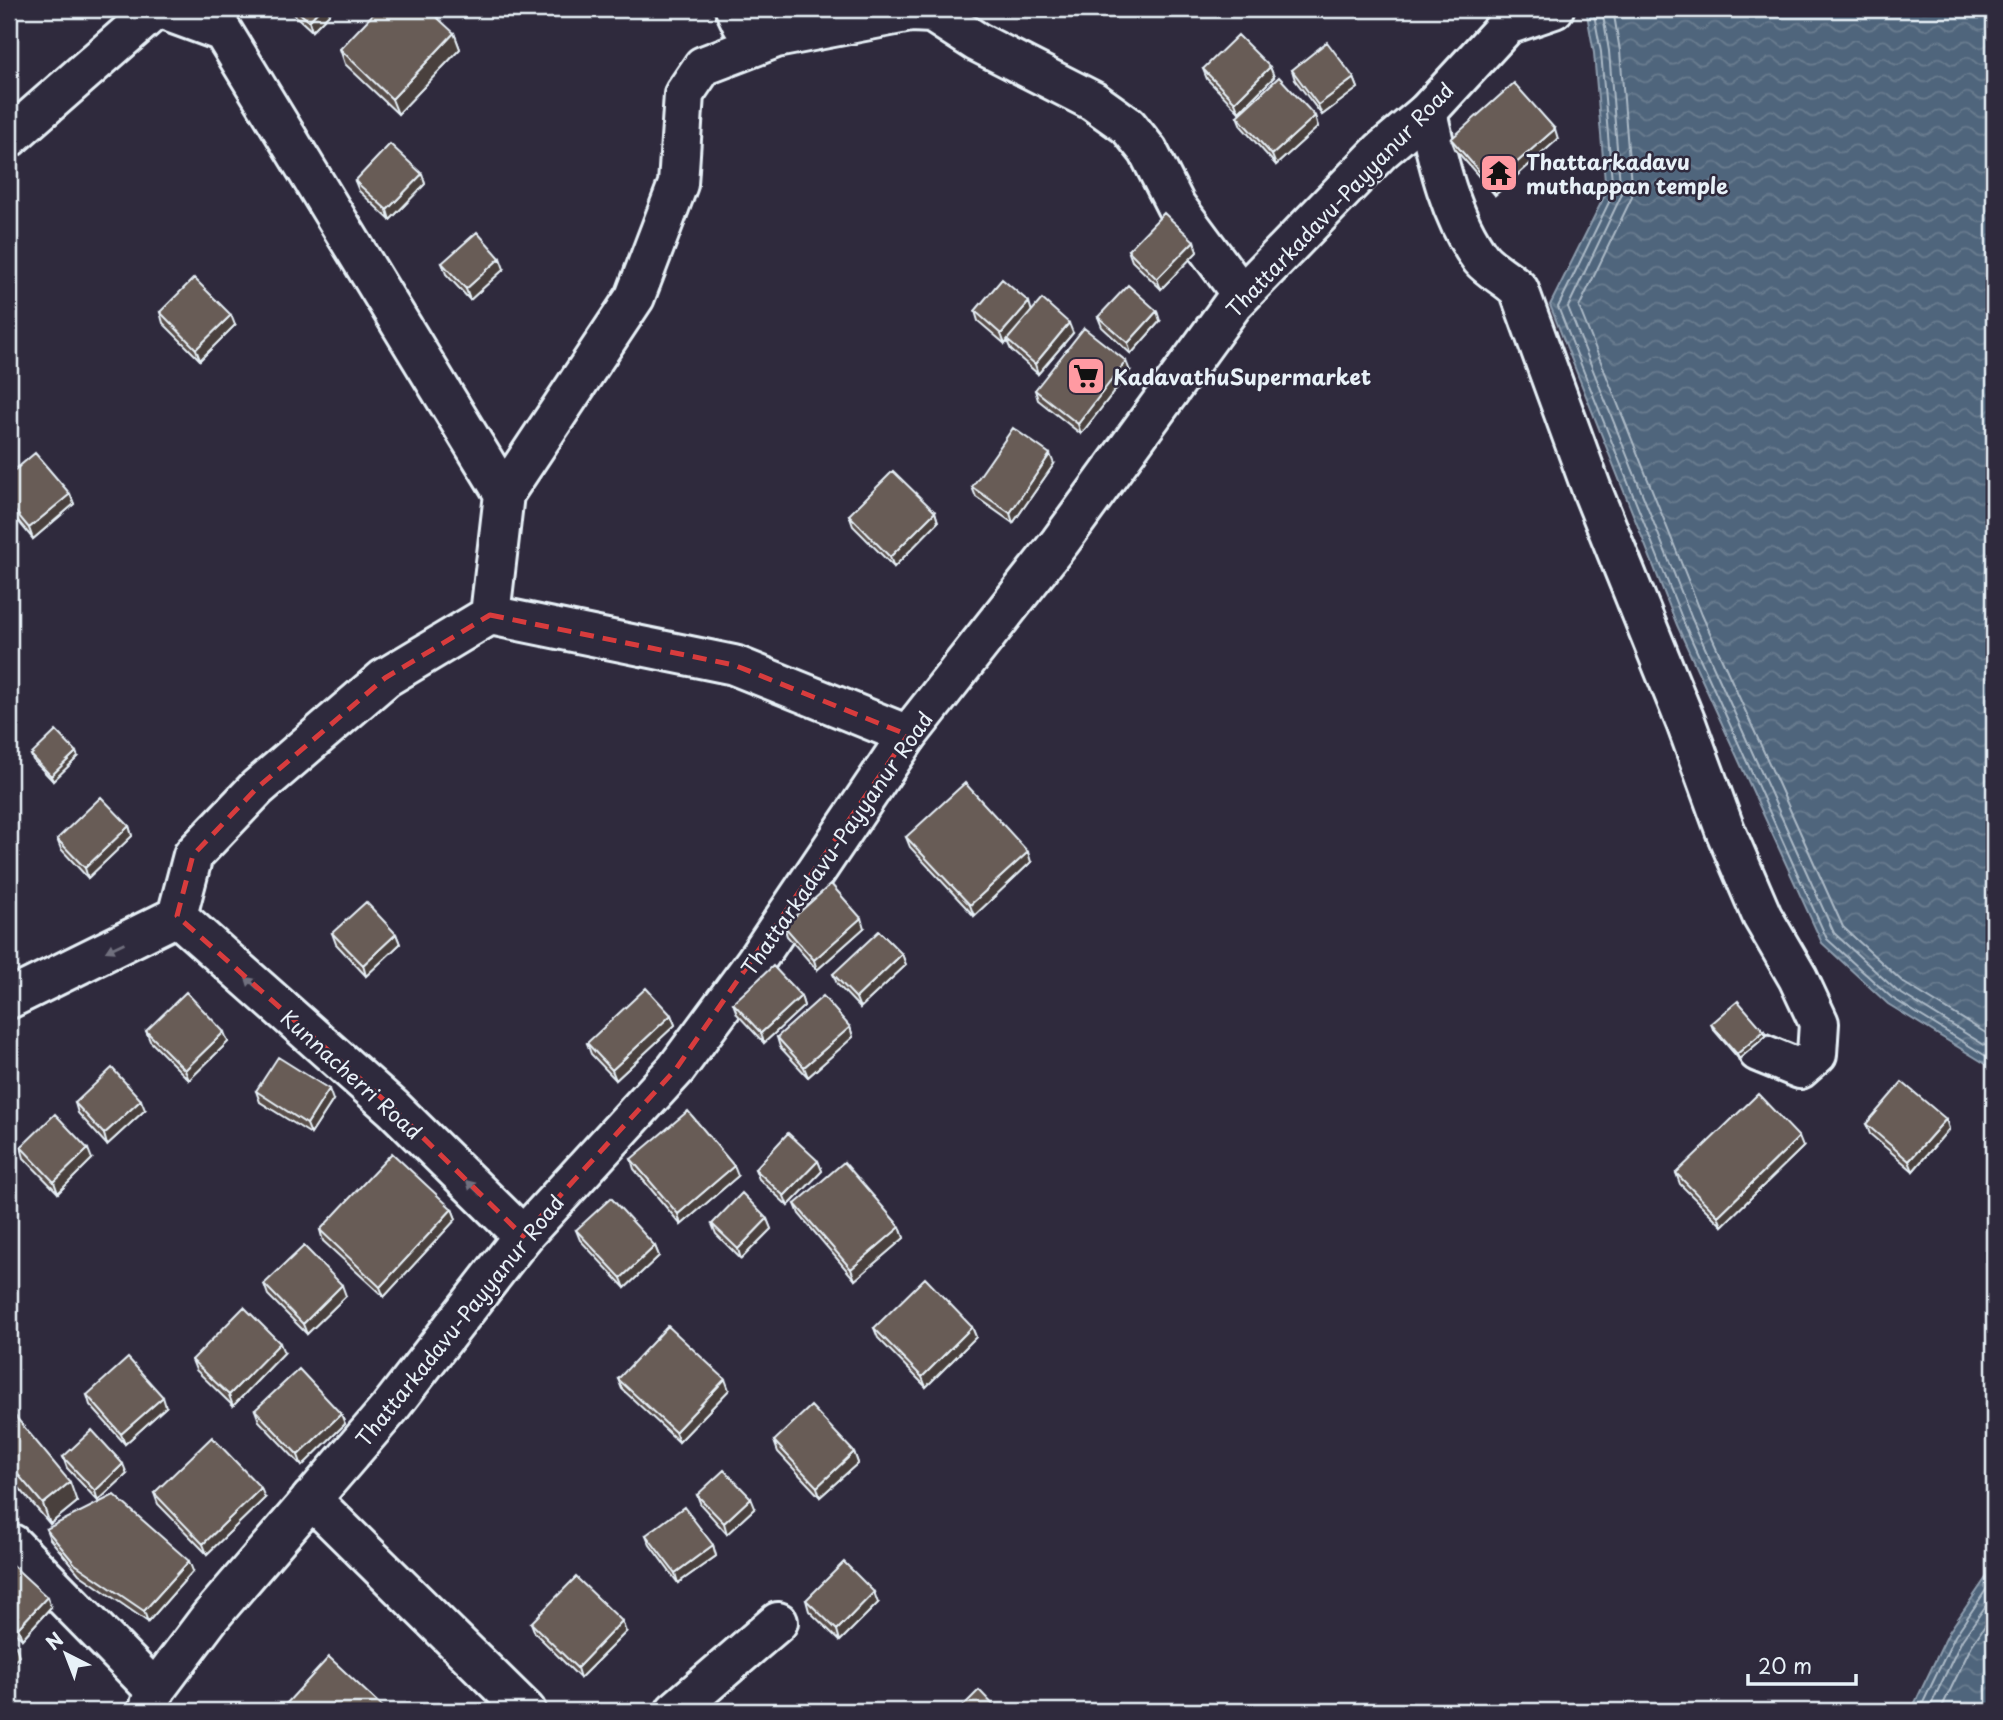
<svg xmlns="http://www.w3.org/2000/svg" width="2003" height="1720" viewBox="0 0 2003 1720" font-family="'Playpen Sans',sans-serif">
<style>
.water{fill:url(#water-waves);stroke:#8d9dae;stroke-width:2}
.lines{fill:none;stroke-linecap:round;stroke-linejoin:round}
.shore{stroke:#abb9c6;stroke-width:2}
.minor-casing{stroke:#e8f1f8;stroke-width:44}
.secondary-casing{stroke:#e8f1f8;stroke-width:44}
.minor{stroke:#2f2a3d;stroke-width:38}
.secondary{stroke:#2f2a3d;stroke-width:38}
.wall{fill:#594e4a;stroke:#e8f1f8;stroke-width:2}
.shaded-wall{fill:#48403c;stroke:#e8f1f8;stroke-width:2}
.building{fill:#675b56;stroke:#e8f1f8;stroke-width:2}
.oneway{fill:#70707e}
.marked{fill:none;stroke:#d83c3d;stroke-width:5;stroke-dasharray:14 9;stroke-linejoin:round}
.labels{text-anchor:middle;dominant-baseline:central;stroke-width:5;stroke-linejoin:round;paint-order:stroke}
.poi-label{font-size:21px;font-weight:bold;fill:#e8f1f8;stroke:#2f2a3d;text-anchor:start}
.street-label{font-size:21px;fill:#e8f1f8;stroke:#2f2a3d}
</style>
<defs>
<pattern id="water-waves" width="16" height="10" patternUnits="userSpaceOnUse" patternTransform="scale(1.75)"><rect width="16" height="10" fill="#50657c"/><path d="M0 5q4-4 8 0t8 0" fill="none" stroke="#697c8f"/></pattern>
</defs>
<rect width="100%" height="100%" fill="#2f2a3d"/>
<filter id="ink" filterUnits="userSpaceOnUse"><feTurbulence type="fractalNoise" baseFrequency=".0143" numOctaves="2"/><feDisplacementMap in="SourceGraphic" scale="14" xChannelSelector="R" yChannelSelector="G"/><feConvolveMatrix kernelMatrix="1 2 1 2 8 2 1 2 1" color-interpolation-filters="sRGB"/></filter>
<g filter="url(#ink)">
<path class="water" d="M1586 9H1994V1069L1888 1004 1822 943 1677 625 1550 305 1606 193 1594 53Z
M1994 1566V1711H1911L1949 1632Z"/>
<g class="lines">
<path class="shore" d="M1593 9 1601 52 1613 194 1558 307 1684 623 1827 939 1892 998 1994 1061
M1602 9 1609 51 1621 196 1568 307 1692 619 1834 933 1897 991 1994 1051
M1613 9 1620 51 1632 197 1579 307 1702 615 1843 927 1904 983 1994 1038
M1919 1711 1955 1636 1994 1578
M1928 1711 1962 1640 1994 1594
M1940 1711 1972 1645 1994 1612"/>
<defs>
<path id="minor" d="M160 9 223 32 504 494
M735 9 742 24 776 38 703 66 684 94 678 184 635 297 504 494 490 615 734 665 908 735
M776 38 911 12 932 13 977 42 1093 101 1128 126 1148 151 1176 206 1241 294
M1427 112C1438 162 1450 217 1481 259 1491 271 1508 278 1519 290L1592 490 1686 723 1725 830 1762 916 1798 978 1819 1023 1817 1054 1800 1069 1758 1052
M9 138 156 9
M177 916 393 1108 523 1236
M177 916 193 855 257 788 385 678 490 615
M9 999 177 916
M311 1499 526 1711
M12 1544 155 1690
M675 1711 778 1622"/>
<path id="secondary" d="M148 1711 155 1690 210 1617 389 1409 523 1236 676 1069 755 962 908 735 1060 542 1233 304 1381 151 1427 112 1507 25 1554 9"/>
</defs>
<use href="#minor" class="minor-casing"/>
<use href="#secondary" class="secondary-casing"/>
<use href="#minor" class="minor"/>
<use href="#secondary" class="secondary"/>
</g>
<path class="wall" d="M288 9H334L312 31Z
M454 33 460 49 398 114 345 64 340 49Z
M1270 67 1274 77 1239 112 1207 79 1203 69Z
M1292 70 1354 78 1358 88 1322 115 1295 80Z
M1237 116H1315L1318 127 1276 165 1241 126Z
M1451 139H1558L1495 195 1455 149Z
M422 174 425 184 390 220 359 191 355 181Z
M1194 241 1197 252 1161 289 1132 261 1128 250Z
M442 263 504 269 470 300 446 274Z
M975 311H1032L1073 333 1038 374 1011 350 1007 341 1005 344 978 321Z
M160 312 235 325 200 360 163 323Z
M1098 317 1160 321 1131 354 1102 327Z
M1130 371 1081 434 1038 400 1035 390Z
M1054 464 1013 523 976 497 972 487Z
M9 475 70 494 74 504 33 539 9 510Z
M935 512 938 522 894 567 853 526 849 515Z
M31 755 78 757 53 781 33 760Z
M129 826 132 836 88 878 61 849 57 839Z
M906 837 1031 862 974 916 910 847Z
M784 926 864 928 817 970 787 936Z
M332 933 396 934 400 944 366 976 336 944Z
M902 954 906 965 860 1008 837 984 833 974Z
M801 996 804 1006 764 1043 737 1014 733 1003Z
M671 1015 675 1025 616 1080 591 1054 587 1043Z
M1711 1024 1766 1036 1739 1059 1713 1029Z
M850 1027 853 1037 808 1077 780 1047 777 1037Z
M146 1031 228 1042 189 1080 150 1041Z
M256 1091 333 1100 311 1134 260 1102Z
M75 1103 145 1110 107 1145 78 1113Z
M1946 1119 1949 1129 1913 1171 1870 1134 1866 1124Z
M21 1147 92 1159 58 1193 24 1158Z
M1803 1147 1722 1226 1680 1184 1676 1173Z
M631 1159 738 1176 681 1225 634 1169Z
M818 1161 822 1171 788 1206 759 1179 755 1169Z
M795 1204 900 1227 904 1238 855 1280 799 1214Z
M452 1209 456 1219 384 1297 323 1241 320 1230Z
M767 1219 771 1229 741 1259 716 1234 712 1224Z
M576 1230 655 1246 659 1256 625 1288 580 1240Z
M264 1284 346 1296 307 1334 268 1295Z
M972 1327 976 1337 926 1387 878 1338 874 1328Z
M284 1353 233 1406 196 1370 192 1360Z
M618 1379 729 1390 679 1442 622 1389Z
M87 1395 166 1407 125 1444 90 1405Z
M255 1410 341 1414 345 1424 302 1466 259 1421Z
M9 1411 77 1502 50 1524 10 1477 9 1478Z
M774 1441 854 1452 858 1463 820 1497 778 1452Z
M63 1457 127 1474 98 1501 67 1468Z
M154 1493 265 1498 207 1554 158 1504Z
M697 1495 755 1508 727 1534 701 1505Z
M46 1529 193 1571 148 1622 79 1574 50 1539Z
M646 1535 713 1545 716 1556 678 1583 650 1545Z
M9 1566 51 1607 22 1639 9 1627Z
M806 1600 878 1603 840 1641 809 1611Z
M531 1623 626 1632 580 1678 535 1633Z
M287 1703 387 1711H290Z"/>
<path class="shaded-wall" d="M320 9H334L312 31 309 21Z
M454 33 460 49 398 114 392 99Z
M1270 67 1274 77 1239 112 1235 102Z
M1354 78 1358 88 1322 115 1318 105Z
M1315 116 1318 127 1276 165 1272 155Z
M1555 129 1558 139 1495 195 1491 185Z
M422 174 425 184 390 220 387 210Z
M1194 241 1197 252 1161 289 1157 279Z
M500 258 504 269 470 300 466 289Z
M1029 302 1032 312 1005 344 1001 334Z
M1157 311 1160 321 1131 354 1128 343Z
M231 315 235 325 200 360 196 349Z
M1069 323 1073 333 1038 374 1035 364Z
M1126 361 1130 371 1081 434 1078 424Z
M1050 454 1054 464 1013 523 1010 513Z
M70 494 74 504 33 539 29 528Z
M935 512 938 522 894 567 890 557Z
M76 752 78 757 53 781 51 776Z
M129 826 132 836 88 878 85 868Z
M1028 852 1031 862 974 916 970 905Z
M861 918 864 928 817 970 814 960Z
M396 934 400 944 366 976 363 965Z
M902 954 906 965 860 1008 856 998Z
M801 996 804 1006 764 1043 761 1033Z
M671 1015 675 1025 616 1080 612 1070Z
M850 1027 853 1037 808 1077 804 1067Z
M1764 1031 1766 1036 1739 1059 1737 1054Z
M224 1032 228 1042 189 1080 185 1070Z
M329 1089 333 1100 311 1134 307 1124Z
M141 1100 145 1110 107 1145 104 1134Z
M1946 1119 1949 1129 1913 1171 1909 1161Z
M1799 1137 1803 1147 1722 1226 1718 1216Z
M88 1149 92 1159 58 1193 54 1182Z
M818 1161 822 1171 788 1206 784 1196Z
M734 1166 738 1176 681 1225 678 1214Z
M452 1209 456 1219 384 1297 380 1287Z
M767 1219 771 1229 741 1259 738 1249Z
M900 1227 904 1238 855 1280 851 1269Z
M655 1246 659 1256 625 1288 621 1278Z
M342 1285 346 1296 307 1334 303 1324Z
M972 1327 976 1337 926 1387 922 1377Z
M280 1343 284 1353 233 1406 229 1395Z
M725 1379 729 1390 679 1442 675 1432Z
M163 1397 166 1407 125 1444 121 1434Z
M341 1414 345 1424 302 1466 298 1455Z
M854 1452 858 1463 820 1497 817 1487Z
M123 1464 127 1474 98 1501 95 1491Z
M70 1482 77 1502 50 1524 43 1504Z
M261 1488 265 1498 207 1554 203 1544Z
M751 1498 755 1508 727 1534 724 1523Z
M713 1545 716 1556 678 1583 675 1573Z
M189 1561 193 1571 148 1622 144 1611Z
M874 1592 878 1603 840 1641 837 1630Z
M47 1597 51 1607 22 1639 18 1628Z
M622 1621 626 1632 580 1678 577 1668Z
M16 1646 19 1656 9 1667V1653Z"/>
<path class="building" d="M295 9H320L309 21Z
M378 9H428L454 33 392 99 340 49Z
M1238 35 1270 67 1235 102 1203 69Z
M1327 42 1354 78 1318 105 1292 70Z
M1279 77 1315 116 1272 155 1237 116Z
M1514 83 1555 129 1491 185 1451 139Z
M390 144 422 174 387 210 355 181Z
M1164 213 1194 241 1157 279 1128 250Z
M477 232 500 258 466 289 442 263Z
M194 278 231 315 196 349 160 312Z
M1002 279 1029 302 1001 334 975 311Z
M1128 285 1157 311 1128 343 1098 317Z
M1042 299 1069 323 1035 364 1007 340Z
M1084 328 1126 361 1078 424 1035 390Z
M1013 428 1050 454 1010 513 972 487Z
M35 453 70 494 29 528 9 504V475Z
M893 471 935 512 890 557 849 515Z
M56 731 76 752 51 776 31 755Z
M965 783 1028 852 970 905 906 837Z
M101 797 129 826 85 868 57 839Z
M831 884 861 918 814 960 784 926Z
M366 902 396 934 363 965 332 933Z
M879 931 902 954 856 998 833 974Z
M773 966 801 996 761 1033 733 1003Z
M646 988 671 1015 612 1070 587 1043Z
M186 992 224 1032 185 1070 146 1031Z
M823 996 850 1027 804 1067 777 1037Z
M1738 1001 1764 1031 1737 1054 1711 1024Z
M278 1057 329 1089 307 1124 256 1091Z
M112 1068 141 1100 104 1134 75 1103Z
M1902 1082 1946 1119 1909 1161 1866 1124Z
M1758 1094 1799 1137 1718 1216 1676 1173Z
M688 1111 734 1166 678 1214 631 1159Z
M55 1114 88 1149 54 1182 21 1147Z
M788 1133 818 1161 784 1196 755 1169Z
M392 1153 452 1209 380 1287 320 1230Z
M844 1162 900 1227 851 1269 795 1204Z
M742 1193 767 1219 738 1249 712 1224Z
M611 1198 655 1246 621 1278 576 1230Z
M304 1246 342 1285 303 1324 264 1284Z
M925 1278 972 1327 922 1377 874 1328Z
M244 1307 280 1343 229 1395 192 1360Z
M668 1326 725 1379 675 1432 618 1379Z
M128 1358 163 1397 121 1434 87 1395Z
M299 1369 341 1414 298 1455 255 1410Z
M811 1406 854 1452 817 1487 774 1441Z
M10 1410 70 1482 43 1504 9 1464V1411Z
M92 1430 123 1464 95 1491 63 1457Z
M212 1437 261 1488 203 1544 154 1493Z
M724 1470 751 1498 724 1523 697 1495Z
M114 1495 189 1561 144 1611 75 1564 46 1529Z
M684 1507 713 1545 675 1573 646 1535Z
M844 1562 874 1592 837 1630 806 1600Z
M11 1564 47 1597 18 1628 9 1620V1566Z
M576 1577 622 1621 577 1668 531 1623Z
M9 1639 16 1646 9 1653Z
M329 1657 387 1711H296L287 1703Z
M979 1690 999 1711H958Z"/>
<defs><path id="oneway-solid" d="M-6-.8H1V-3.2L6.5 0L1 3.2V.8H-6Z" transform="scale(1.75)"/></defs>
<g class="oneway">
<use href="#oneway-solid" transform="translate(115 947) rotate(154)"/>
<use href="#oneway-solid" transform="translate(253 984) rotate(-138)"/>
<use href="#oneway-solid" transform="translate(474 1188) rotate(-136)"/>
</g>
</g>
<path class="marked" d="M490 615 734 665 908 735 676 1069 523 1236 393 1108 177 916 193 855 257 788 385 678Z"/>
<defs>
<symbol id="temple-square" viewBox="-11 -11 22 22"><rect x="-9" y="-9" width="18" height="18" rx="4" fill="#ff9aa2" stroke="#2f2a3d"/><path d="M0-6L5-2H3V0L6.5 2.5H4V6H1.5V3h-3V6H-4V2.5H-6.5L-3 0V-2H-5Z" fill="#111"/></symbol>
<symbol id="supermarket-square" viewBox="-11 -11 22 22"><rect x="-9" y="-9" width="18" height="18" rx="4" fill="#ff9aa2" stroke="#2f2a3d"/><path d="M-6-5.5h2.5l.6 2H6L4.5 2H-2.5L-4.4-4H-6ZM-1.5 3.2a1.3 1.3 0 1 0 .1 0ZM3 3.2a1.3 1.3 0 1 0 .1 0Z" fill="#111"/></symbol>
</defs>
<g fill-rule="evenodd">
<use href="#temple-square" x="1477" y="151" width="44" height="44"/>
<use href="#supermarket-square" x="1064" y="354" width="44" height="44"/>
</g>
<g class="labels">
<g class="poi-label">
<text x="1526" y="161">Thattarkadavu<tspan x="1526" dy="24">muthappan temple</tspan></text>
<text x="1113" y="376">KadavathuSupermarket</text>
</g>
<g class="street-label">
<text transform="translate(1339 199) rotate(-46)">Thattarkadavu-Payyanur Road</text>
<text transform="translate(836 843) rotate(-55)">Thattarkadavu-Payyanur Road</text>
<text transform="translate(352 1074) rotate(42)">Kunnacherri Road</text>
<text transform="translate(459 1320) rotate(-51)">Thattarkadavu-Payyanur Road</text>
</g>
</g>
<rect width="2003" height="1720" fill="none" stroke="#2f2a3d" stroke-width="35"/>
<rect x="18" y="18" width="1968" height="1685" fill="none" stroke="#e8f1f8" stroke-width="2.5" filter="url(#ink)"/>
<g transform="translate(66 1654) rotate(318)" stroke="#2f2a3d" stroke-width="5" paint-order="stroke">
<path d="M0-5L12 26L0 18L-12 26Z" fill="#e8f1f8"/>
<text y="-10" font-size="19" font-weight="bold" text-anchor="middle" fill="#e8f1f8">N</text>
</g>
<path d="M1748 1674v10h108v-10" fill="none" stroke="#e8f1f8" stroke-width="3.5"/>
<text x="1758" y="1674" font-size="21" fill="#e8f1f8" stroke="#2f2a3d" stroke-width="5" paint-order="stroke">20 m</text>
</svg>
